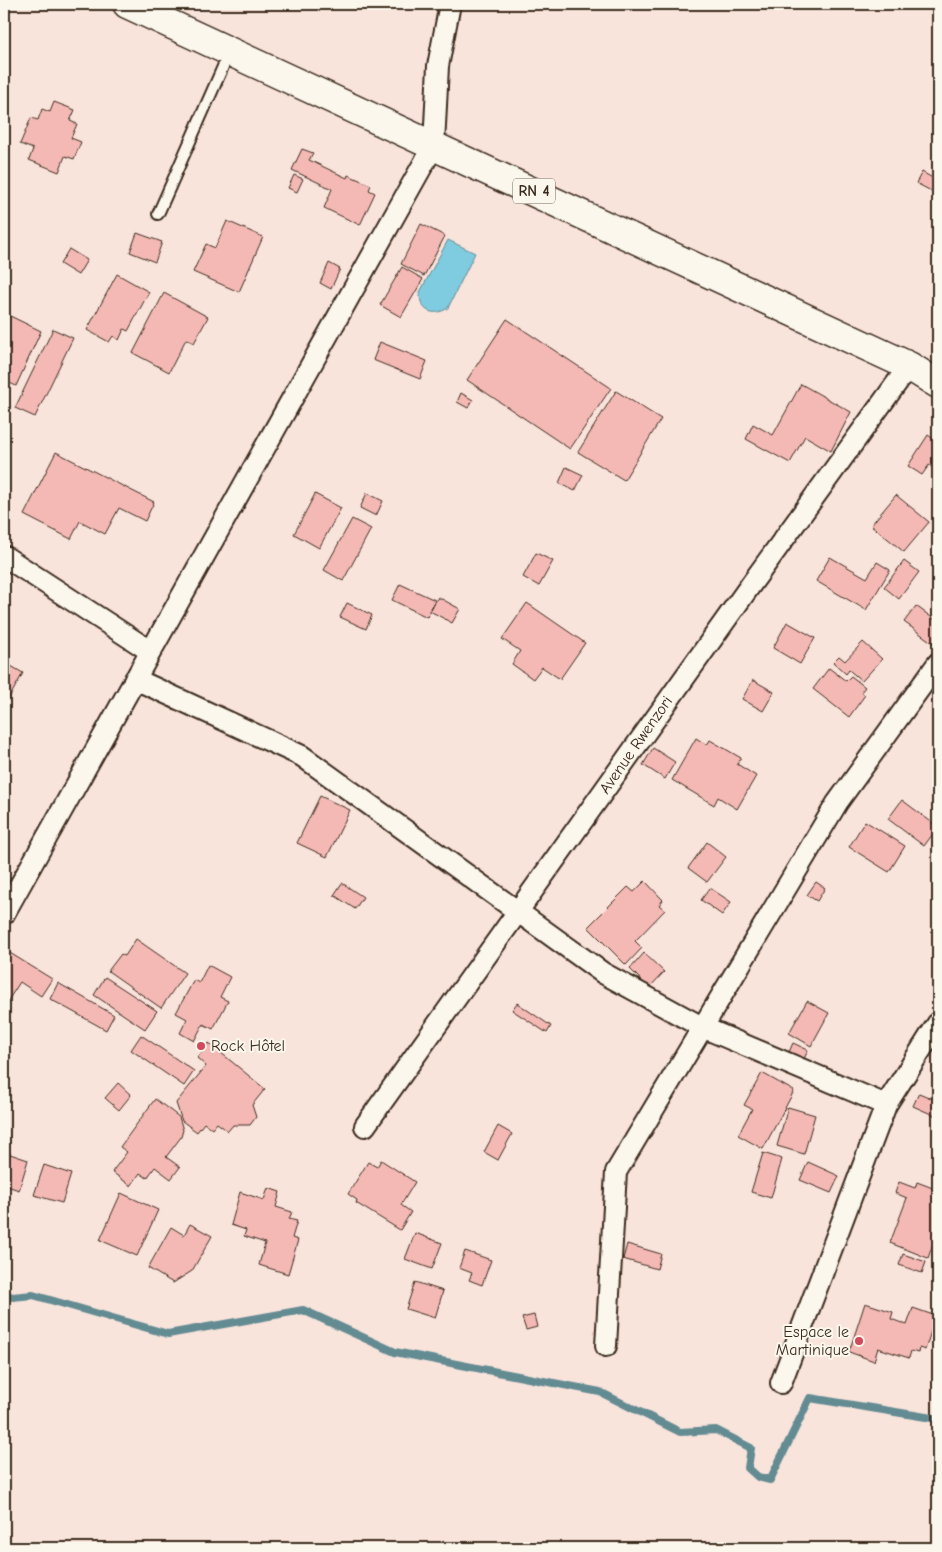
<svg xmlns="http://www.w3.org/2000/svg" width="942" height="1552" viewBox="0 0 942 1552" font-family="'Comic Neue',sans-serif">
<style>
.water{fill:#7fcbdf;stroke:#648b92}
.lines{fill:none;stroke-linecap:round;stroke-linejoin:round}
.stream{stroke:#648b92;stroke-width:8}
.building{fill:#f5b9b5;stroke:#3b2a1e}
.lane-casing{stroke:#3b2a1e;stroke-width:14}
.street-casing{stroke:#3b2a1e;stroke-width:24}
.highway-casing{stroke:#3b2a1e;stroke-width:31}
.lane{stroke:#fbf7ec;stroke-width:10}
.street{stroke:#fbf7ec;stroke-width:20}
.highway{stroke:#fbf7ec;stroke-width:28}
.poi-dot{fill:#d1495b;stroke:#fbf7ec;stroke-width:2}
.labels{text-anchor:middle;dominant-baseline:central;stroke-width:4;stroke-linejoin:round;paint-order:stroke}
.shield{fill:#fbf7ec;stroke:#75685c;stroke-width:1}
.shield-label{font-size:15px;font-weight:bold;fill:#3b2a1e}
.street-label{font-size:16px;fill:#3b2a1e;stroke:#fbf7ec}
.poi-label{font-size:16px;fill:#3b2a1e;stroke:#fbf7ec;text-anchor:start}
</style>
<rect width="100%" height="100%" fill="#f9e4dc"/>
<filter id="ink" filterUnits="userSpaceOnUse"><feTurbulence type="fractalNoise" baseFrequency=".02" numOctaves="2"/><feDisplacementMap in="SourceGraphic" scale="10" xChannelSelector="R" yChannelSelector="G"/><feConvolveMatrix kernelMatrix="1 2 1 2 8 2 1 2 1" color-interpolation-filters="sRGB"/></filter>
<g filter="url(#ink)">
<path class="water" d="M448 240 475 253 448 308C432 318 419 310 420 292Z"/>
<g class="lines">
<path class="stream" d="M4 1293 12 1297 33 1295 168 1334 303 1310 395 1352 600 1392 680 1432 716 1430 751 1448 748 1468 758 1477 770 1480 810 1398 938 1419"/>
</g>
<path class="building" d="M54 102 75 110 70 121 77 124 71 138 81 142 74 159 65 156 59 172 29 160 33 149 20 144 31 118 38 120 42 109 50 112Z
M302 149 313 153 309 160 347 178 348 175 371 185 369 190 375 193 360 225 324 208 332 189 292 170Z
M922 172 938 181 933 192 916 183Z
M294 175 303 179 297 192 288 188Z
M227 221 263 237 239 292 193 272 206 244 215 248Z
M421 224 445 236 424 276 401 264Z
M137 233 162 242 155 262 130 252Z
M69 249 87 260 78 275 60 264Z
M329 263 340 269 331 289 320 283Z
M402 267 423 279 401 317 380 305Z
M117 274 149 292 128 331 124 329 119 340 113 336 109 342 87 330Z
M164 293 208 317 194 343 186 339 169 372 133 353Z
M4 313 41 331 16 386 4 380Z
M507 319 611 388 570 449 467 380Z
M53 329 73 338 35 417 15 408Z
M380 342 427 361 420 379 373 360Z
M801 384 851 412 831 451 805 436 790 463 746 439 753 424 773 435Z
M616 391 661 419 624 480 578 452Z
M461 393 473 400 468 408 457 402Z
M928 435 938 442V471L929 465 922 475 908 466Z
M56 452 154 502 145 521 119 508 105 534 80 521 71 539 24 515Z
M566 467 583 475 575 491 559 483Z
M367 493 383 501 376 516 360 508Z
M315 494 341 508 319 548 294 534Z
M896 495 929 522 904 552 871 525Z
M352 519 371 529 343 581 324 570Z
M536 553 553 561 539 586 523 577Z
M830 557 867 578 877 562 890 570 866 610 816 581Z
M904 561 919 572 899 599 884 587Z
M400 584 435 600 427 617 392 600Z
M438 597 460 609 452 623 430 611Z
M347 603 372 615 366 629 340 617Z
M527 603 585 643 560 679 542 667 533 679 512 664 520 651 502 639Z
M916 606 938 622V645L937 646 904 622Z
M787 622 815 638 800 664 773 648Z
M863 642 882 659 862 681 849 670 846 674 833 662 839 656 845 661Z
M4 662 23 673 4 707Z
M829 668 846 681 851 676 865 687 861 692 865 695 849 717 813 689Z
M753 680 774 692 763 711 742 699Z
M938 711V724L932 720Z
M696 738 707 745 710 740 741 758 737 764 756 776 737 809 718 797 714 805 672 780Z
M653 748 675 762 665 779 643 765Z
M320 796 350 810 327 857 297 843Z
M902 800 938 827 924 846 888 819Z
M865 821 905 846 889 872 849 847Z
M707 842 726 857 707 882 688 868Z
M645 881 663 900 659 905 665 910 635 941 642 948 626 965 588 927 628 887 634 892Z
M816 882 825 888 817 901 807 895Z
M342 883 363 897 355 909 334 895Z
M710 888 731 902 722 915 701 900Z
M136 939 185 973 161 1008 108 971 121 954 125 956Z
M5 950 52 979 41 996 20 982 7 1002 4 1000V952Z
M644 953 664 972 649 988 630 969Z
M208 965 230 977 220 997 228 1001 213 1029 203 1024 194 1041 180 1033 187 1019 176 1013 194 980 199 983Z
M105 977 157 1011 145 1029 94 995Z
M58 983 114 1015 106 1030 50 999Z
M807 1001 829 1013 811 1046 789 1033Z
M517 1003 551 1026 547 1033 512 1010Z
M141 1035 194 1071 184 1086 131 1050Z
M209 1043 265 1089 252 1105 256 1117 250 1125H233L228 1131 217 1123 212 1129 204 1123 197 1132 182 1121 176 1103 206 1066 197 1058Z
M793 1043 808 1050 804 1059 789 1052Z
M762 1073 794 1091 763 1149 738 1135 752 1109 744 1105Z
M118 1083 131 1095 119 1110 105 1098Z
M919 1093 938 1101V1117L913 1106Z
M155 1099 179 1117 183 1130 181 1137 166 1157 180 1167 171 1179 155 1167 147 1178 140 1173 131 1186 112 1172 127 1152 120 1147Z
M788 1107 815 1115 804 1154 777 1146Z
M498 1126 512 1134 498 1160 484 1152Z
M4 1152 28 1160 19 1190 4 1185Z
M763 1153 782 1159 771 1198 751 1192Z
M381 1160 415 1182 401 1205 411 1212 400 1230 356 1203 357 1200 348 1194 368 1162 377 1167Z
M808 1162 839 1176 831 1193 800 1180Z
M44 1165 71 1174 62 1203 34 1195Z
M899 1182 915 1188 917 1182 938 1190V1230L928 1258 890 1243 907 1198 895 1193Z
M268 1188 280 1192 276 1207 292 1212 289 1219 297 1221 292 1238 298 1240 288 1274 259 1265 265 1243 244 1236 246 1230 231 1225 240 1192 264 1200Z
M121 1193 158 1210 137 1256 100 1240Z
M190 1224 212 1236 192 1271 173 1283 148 1268 171 1227 184 1235Z
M415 1233 442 1243 432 1269 405 1259Z
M627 1244 661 1254 657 1269 623 1259Z
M465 1251 491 1260 482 1285 469 1280 472 1273 459 1268Z
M903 1254 926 1262 922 1273 899 1265Z
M415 1282 443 1291 435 1318 406 1309Z
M865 1303 893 1312 891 1319 907 1325 913 1308 936 1316 925 1350 919 1348 918 1353 911 1351 909 1358 878 1348 874 1361 849 1352Z
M534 1315 537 1327 526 1330 522 1318Z"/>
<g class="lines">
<defs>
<path id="lane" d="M158 214 229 53"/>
<path id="street" d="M4 556 150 651
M135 679 302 756 603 973 702 1027 886 1105
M4 914 434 145 438 66 450 4
M365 1126 752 583 909 366
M606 1346 616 1172 837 803 938 663
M781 1383 886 1105 938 1023"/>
<path id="highway" d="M127 4 909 366 938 384"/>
</defs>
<use href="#lane" class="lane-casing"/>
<use href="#street" class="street-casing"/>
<use href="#highway" class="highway-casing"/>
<use href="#lane" class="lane"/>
<use href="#street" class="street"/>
<use href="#highway" class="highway"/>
</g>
</g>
<g class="poi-dot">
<circle cx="201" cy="1046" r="5"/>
<circle cx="859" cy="1341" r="5"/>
</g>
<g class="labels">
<rect class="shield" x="513" y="178.5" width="42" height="25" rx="4"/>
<g class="shield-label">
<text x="534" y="191">RN 4</text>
</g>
<g class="street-label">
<text transform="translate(636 745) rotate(-55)">Avenue Rwenzori</text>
</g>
<g class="poi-label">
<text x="211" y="1046">Rock Hôtel</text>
<text x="849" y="1332" text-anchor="end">Espace le<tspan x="849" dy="18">Martinique</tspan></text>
</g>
</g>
<rect width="942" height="1552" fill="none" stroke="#fbf7ec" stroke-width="20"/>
<rect x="10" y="10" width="922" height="1532" fill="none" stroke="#3b2a1e" stroke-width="2" filter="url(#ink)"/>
</svg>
